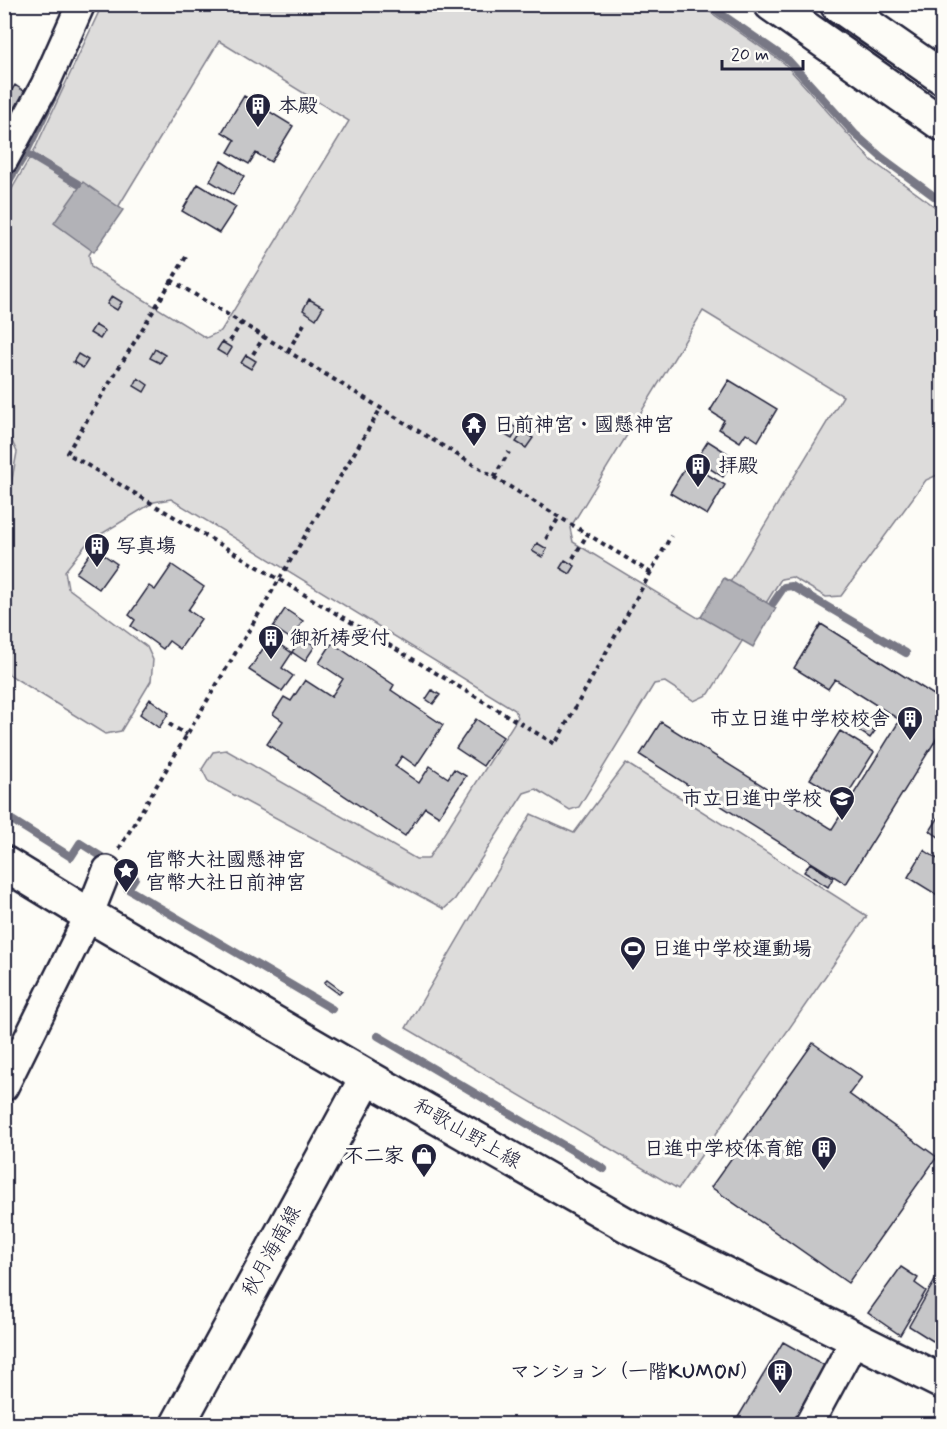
<svg xmlns="http://www.w3.org/2000/svg" width="947" height="1429" viewBox="0 0 947 1429" font-family="Mynerve,'Klee One',sans-serif">
<style>
.green{fill:#dddcdb;stroke:#807f8b;stroke-width:1.5;fill-rule:evenodd}
.water{fill:#b2b2b7;stroke:#787885;stroke-width:1.5}
.lines{fill:none;stroke-linecap:round;stroke-linejoin:round}
.stream{stroke:#787885;stroke-width:8}
.building{fill:#c6c6c8;stroke:#22223b;stroke-width:1.5}
.minor-casing{stroke:#22223b;stroke-width:32}
.secondary-casing{stroke:#22223b;stroke-width:38}
.path{stroke:#22223b;stroke-width:4;stroke-dasharray:4.5 4.5;stroke-linecap:butt}
.minor{stroke:#fdfcf7;stroke-width:27}
.secondary{stroke:#fdfcf7;stroke-width:33}
.labels{text-anchor:middle;dominant-baseline:central;stroke-width:6;stroke-linejoin:round;paint-order:stroke}
.poi-label{font-size:20px;font-weight:bold;fill:#22223b;stroke:#fdfcf7;text-anchor:start}
.street-label{font-size:20px;fill:#22223b;stroke:#fdfcf7}
</style>
<rect width="100%" height="100%" fill="#fdfcf7"/>
<filter id="ink" filterUnits="userSpaceOnUse"><feTurbulence type="fractalNoise" baseFrequency=".0167" numOctaves="2"/><feDisplacementMap in="SourceGraphic" scale="12" xChannelSelector="R" yChannelSelector="G"/><feConvolveMatrix kernelMatrix="1 2 1 2 8 2 1 2 1" color-interpolation-filters="sRGB"/></filter>
<g filter="url(#ink)">
<path class="green" d="M102 5H700L784 63 871 160 942 212V473L926 480 841 596 826 597 792 577 781 579 709 694 694 701 665 682 654 684 579 807 570 810 536 789 524 793 455 899 444 909 208 781 202 769 213 752 226 750 416 859H428L518 717 515 710 171 499 154 502 88 542 65 571 68 588 147 647 153 660 151 681 121 731 105 734 5 672V517L17 452 4 424 5 201 36 147ZM219 41 349 121 221 331 206 338 91 267 89 255ZM703 311 843 396 712 612 698 618 573 542 570 528Z
M626 763 867 916 678 1189 406 1028 531 814 574 833Z"/>
<path class="water" d="M83 182 123 210 94 252 54 223Z
M724 578 776 608 753 647 701 617Z"/>
<g class="lines">
<path class="stream" d="M707 4 788 60 855 134 881 157 942 202
M26 153 58 87
M4 189 26 153 78 184
M773 603 784 587 792 586 906 653
M4 815 71 857 80 843 135 878 128 889 332 1009
M378 1036 604 1169"/>
</g>
<path class="building" d="M15 85 28 94 7 123 4 121V102Z
M244 96 293 126 271 162 256 153 249 164 228 152 235 140 222 132Z
M221 161 244 176 233 195 210 181Z
M198 184 236 207 219 233 182 211Z
M112 296 122 302 117 310 107 304Z
M309 299 323 307 316 319 303 310Z
M95 325 105 331 100 339 90 333Z
M222 342 232 348 227 356 217 350Z
M155 349 165 355 160 363 150 358Z
M78 354 88 360 83 368 73 362Z
M246 355 256 361 251 369 241 363Z
M138 378 148 385 144 392 134 386Z
M729 380 777 409 758 441 746 433 740 442 719 429 724 420 710 411Z
M508 423 518 429 512 439 502 433Z
M523 432 533 438 526 448 516 442Z
M708 441 735 458 723 477 696 460Z
M688 463 725 485 707 515 670 493Z
M537 543 547 549 542 557 532 551Z
M94 548 117 564 99 589 76 573Z
M565 560 575 566 570 574 560 568Z
M172 565 204 587 188 610 201 619 180 649 169 641 163 649 131 626 135 620 129 615 149 586 155 590Z
M285 609 303 621 291 639 273 627Z
M821 624 942 700V730L846 884 640 755 661 722 832 829 900 720 835 679 828 689 794 668Z
M302 637 315 646 305 661 292 652Z
M270 638 292 653 282 668 293 676 282 691 249 670Z
M332 643 394 685 391 690 443 725 416 766 402 756 395 766 419 783 430 766 448 778 454 769 466 776 439 816 425 807 405 836 267 744 283 721 273 714 284 697 291 701 305 680 331 697 343 679 319 663Z
M432 690 440 695 433 704 426 699Z
M150 699 169 713 159 728 140 714Z
M855 718 875 731 870 738 850 725Z
M476 719 503 737 483 766 456 748Z
M840 731 874 752 844 800 810 779Z
M942 812V839L930 831Z
M924 850 942 862V898L908 877Z
M810 863 833 878 828 887 804 872Z
M327 980 342 991 339 994 324 983Z
M813 1043 862 1077 849 1094 937 1157 848 1283 711 1187Z
M901 1267 918 1278 915 1283 926 1291 900 1335 868 1313Z
M942 1268V1343L941 1346 909 1326Z
M783 1342 824 1365 793 1424H734Z"/>
<g class="lines">
<defs>
<path id="minor" d="M4 160 45 85 81 4
M4 1087 89 915 107 870
M809 1424 855 1339"/>
<path id="secondary" d="M771 4 942 124
M837 4 942 77
M4 863 89 915 367 1077 632 1228 942 1382
M178 1424 367 1077"/>
</defs>
<use href="#minor" class="minor-casing"/>
<use href="#secondary" class="secondary-casing"/>
<path class="path" d="M186 257 67 453 555 744 671 536
M171 280 651 573
M230 341 241 323
M288 351 304 324
M253 354 264 337
M494 477 509 452
M546 539 559 517
M573 558 587 535
M169 724 187 735
M119 849 381 408"/>
<use href="#minor" class="minor"/>
<use href="#secondary" class="secondary"/>
</g>
</g>
<defs>
<symbol id="building-pin" viewBox="-11 -11 22 30"><path d="M0 17L-7.5 6A9.5 9.5 0 1 1 7.5 6Z" fill="#22223b" stroke="#fdfcf7"/><path d="M-4-6H4V6H1V3H-1V6H-4ZM-2.5-4.3h1.7v1.8h-1.7ZM.8-4.3h1.7v1.8H.8ZM-2.5-1h1.7V.8h-1.7ZM.8-1h1.7V.8H.8Z" fill="#fff"/></symbol>
<symbol id="temple-pin" viewBox="-11 -11 22 30"><path d="M0 17L-7.5 6A9.5 9.5 0 1 1 7.5 6Z" fill="#22223b" stroke="#fdfcf7"/><path d="M0-6L5-2H3V0L6.5 2.5H4V6H1.5V3h-3V6H-4V2.5H-6.5L-3 0V-2H-5Z" fill="#fff"/></symbol>
<symbol id="school-pin" viewBox="-11 -11 22 30"><path d="M0 17L-7.5 6A9.5 9.5 0 1 1 7.5 6Z" fill="#22223b" stroke="#fdfcf7"/><path d="M0-5L7-2L0 1L-7-2ZM-4 1L0 2.5L4 1V4Q0 6-4 4Z" fill="#fff"/></symbol>
<symbol id="sight-pin" viewBox="-11 -11 22 30"><path d="M0 17L-7.5 6A9.5 9.5 0 1 1 7.5 6Z" fill="#22223b" stroke="#fdfcf7"/><path d="M0-6L1.8-2.2L6-1.7L2.9 1.2L3.7 5.4L0 3.3L-3.7 5.4L-2.9 1.2L-6-1.7L-1.8-2.2Z" fill="#fff"/></symbol>
<symbol id="stadium-pin" viewBox="-11 -11 22 30"><path d="M0 17L-7.5 6A9.5 9.5 0 1 1 7.5 6Z" fill="#22223b" stroke="#fdfcf7"/><path d="M0-5a6.5 5 0 1 0 0 10a6.5 5 0 1 0 0-10ZM-3.5-1.8h7v3.6h-7Z" fill="#fff"/></symbol>
<symbol id="shop-pin" viewBox="-11 -11 22 30"><path d="M0 17L-7.5 6A9.5 9.5 0 1 1 7.5 6Z" fill="#22223b" stroke="#fdfcf7"/><path d="M-5-2.5h2.3a2.7 3.5 0 0 1 5.4 0H5L5.5 6h-11ZM-1.5-2.5h3a1.5 2.3 0 0 0-3 0Z" fill="#fff"/></symbol>
</defs>
<g fill-rule="evenodd">
<use href="#building-pin" x="243" y="91" width="30" height="40"/>
<use href="#temple-pin" x="459" y="410" width="30" height="40"/>
<use href="#building-pin" x="683" y="451" width="30" height="40"/>
<use href="#building-pin" x="82" y="531" width="30" height="40"/>
<use href="#building-pin" x="256" y="623" width="30" height="40"/>
<use href="#building-pin" x="895" y="704" width="30" height="40"/>
<use href="#school-pin" x="827" y="784" width="30" height="40"/>
<use href="#sight-pin" x="111" y="856" width="30" height="40"/>
<use href="#stadium-pin" x="618" y="934" width="30" height="40"/>
<use href="#building-pin" x="809" y="1134" width="30" height="40"/>
<use href="#shop-pin" x="409" y="1141" width="30" height="40"/>
<use href="#building-pin" x="765" y="1357" width="30" height="40"/>
</g>
<g class="labels">
<g class="poi-label">
<text x="278" y="106">本殿</text>
<text x="494" y="425">日前神宮・國懸神宮</text>
<text x="718" y="466">拝殿</text>
<text x="116" y="546">写真塲</text>
<text x="290" y="638">御祈祷受付</text>
<text x="890" y="719" text-anchor="end">市立日進中学校校舎</text>
<text x="822" y="799" text-anchor="end">市立日進中学校</text>
<text x="146" y="860">官幣大社國懸神宮<tspan x="146" dy="23">官幣大社日前神宮</tspan></text>
<text x="652" y="949">日進中学校運動場</text>
<text x="804" y="1149" text-anchor="end">日進中学校体育館</text>
<text x="404" y="1156" text-anchor="end">不二家</text>
<text x="760" y="1372" text-anchor="end">マンション（一階KUMON）</text>
</g>
<g class="street-label">
<text transform="translate(467 1134) rotate(30)">和歌山野上線</text>
<text transform="translate(272 1251) rotate(-61)">秋月海南線</text>
</g>
</g>
<rect width="947" height="1429" fill="none" stroke="#fdfcf7" stroke-width="24"/>
<rect x="12" y="12" width="923" height="1405" fill="none" stroke="#22223b" stroke-width="2" filter="url(#ink)"/>
<path d="M722 60v9h81v-9" fill="none" stroke="#22223b" stroke-width="3"/>
<text x="731" y="60" font-size="18" fill="#22223b" stroke="#fdfcf7" stroke-width="4.5" paint-order="stroke">20 m</text>
</svg>
